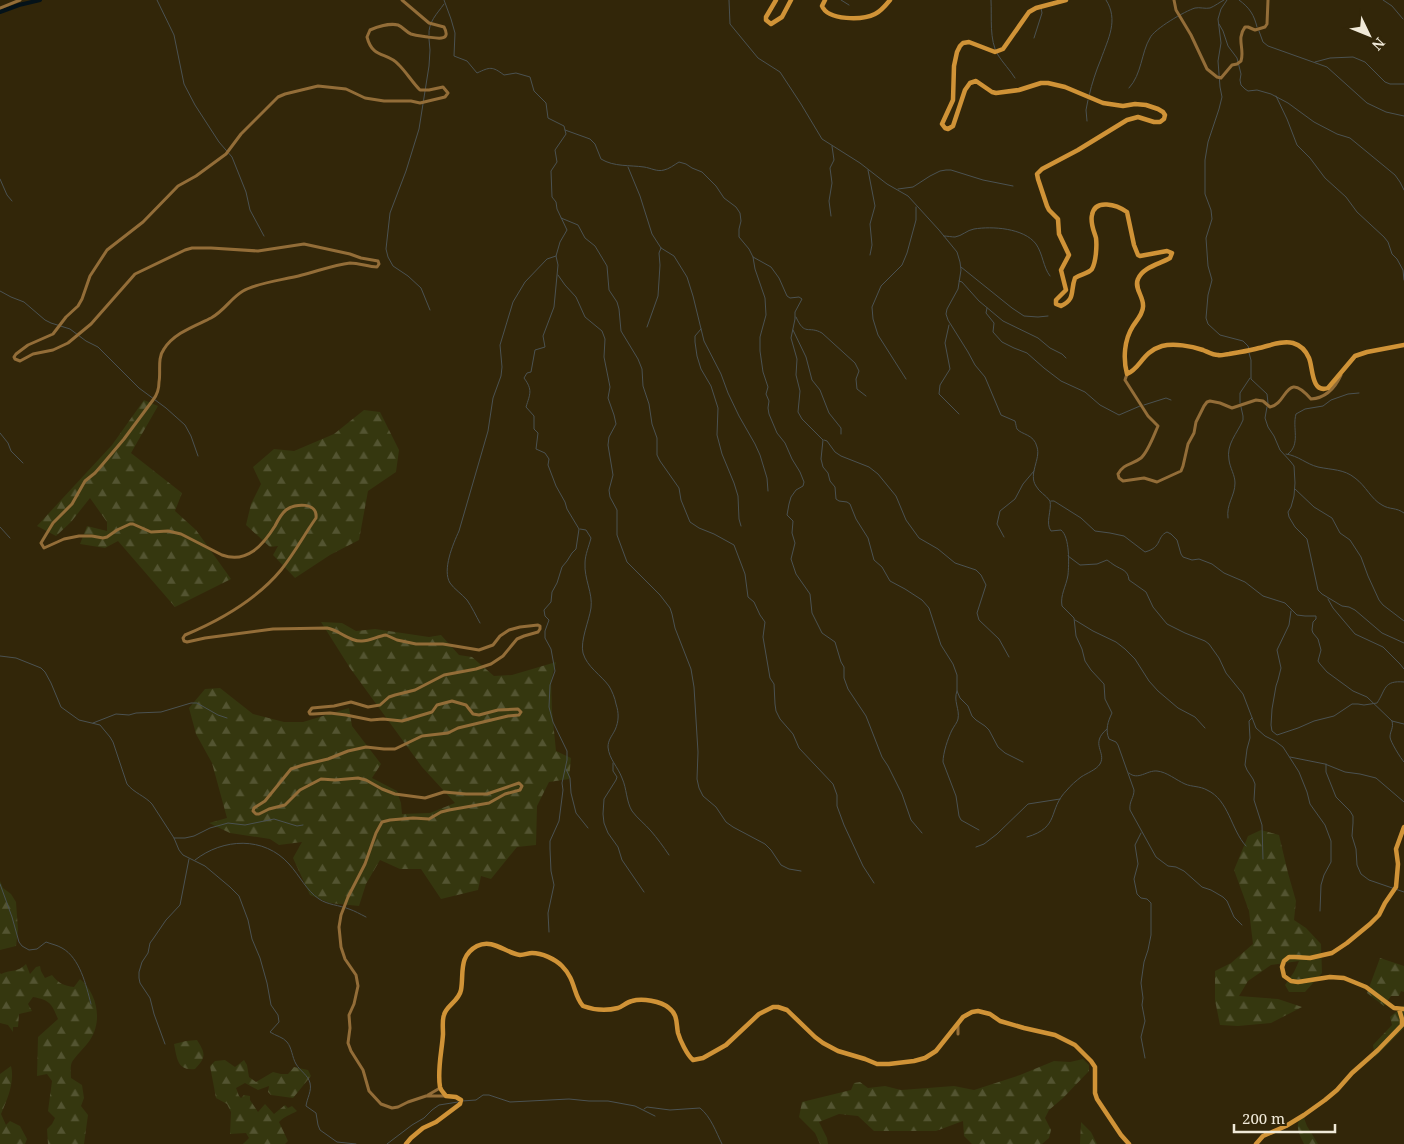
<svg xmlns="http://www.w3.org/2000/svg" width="1404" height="1144" viewBox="0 0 1404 1144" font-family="'Noto Serif',serif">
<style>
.forest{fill:url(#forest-firs)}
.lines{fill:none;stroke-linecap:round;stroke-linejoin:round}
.stream{stroke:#4b5252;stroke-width:1}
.canal{stroke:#041219;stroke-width:4}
.street{stroke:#936d38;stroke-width:3}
.secondary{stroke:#d09337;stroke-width:4.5}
</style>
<defs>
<pattern id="forest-firs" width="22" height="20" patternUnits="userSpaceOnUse" patternTransform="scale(1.25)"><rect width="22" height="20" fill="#35370f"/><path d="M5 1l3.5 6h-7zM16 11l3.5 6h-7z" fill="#535431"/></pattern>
</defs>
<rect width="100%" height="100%" fill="#322609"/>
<path class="forest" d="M144 400 158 406 131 453 182 493 175 511 196 530 231 579 175 607 118 541 105 548 80 544 87 526 107 531V522L90 498 71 522 56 536 37 526 112 445Z
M364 410 380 412 399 450 396 472 368 491 359 540 330 555 295 578 273 555 278 546 270 547 246 525 251 504 261 484 253 467 274 449 294 451 334 434Z
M321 622 342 623 356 631 375 629 429 637 441 635 459 655 472 657 494 676 512 675 556 662 551 680 552 711 556 751 571 758 569 779 549 782 537 806 536 845 517 847 491 879 481 876 478 890 441 899 421 869H400L380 860 366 884 359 906 330 903 310 895 293 858 302 842 279 845 270 839 230 833 209 823 227 818 212 763 196 734 189 708 205 689 220 688 253 714 284 722H303L349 708 352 726 381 764 372 778 397 791 401 803 402 814 430 813 455 803 422 767 350 668Z
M1261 830 1279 835 1288 873 1296 901 1294 920 1306 928 1321 944 1322 973 1305 992H1289L1285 985 1294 972 1299 961 1271 965 1248 981 1239 996 1278 999 1302 1007 1271 1023 1238 1026 1220 1025 1215 1000V971L1231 963 1253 944 1249 911 1234 870 1248 836Z
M0 881 3 888 11 894 16 902 18 930 16 946 0 950Z
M1380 958 1404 966V992L1401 991 1399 996H1391L1384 1006 1367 993Z
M26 964 30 974 36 967 40 966 41 971 45 978 52 975C58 983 64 986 74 987L80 979C97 993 103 1021 90 1040 86 1046 74 1058 72 1062 70 1066 71 1073 71 1078L82 1085 84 1098 81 1106 88 1115 84 1144H48L47 1129 52 1124 55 1118 48 1111 52 1081 47 1074 37 1076 38 1037 58 1019C52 1004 50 1000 33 997L28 1004 32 1011 19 1014 18 1027H13V1032L8 1025 0 1023V973L1 974C12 969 17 973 26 964Z
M1404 1005V1028L1375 1057 1373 1045 1392 1025 1390 1017Z
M197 1040C206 1054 206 1057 195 1069 177 1071 177 1058 174 1044L186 1041Z
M1083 1059 1089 1065V1071L1063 1098 1049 1110 1045 1118 1051 1130 1049 1138 1042 1144H972L964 1136 963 1121 936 1131H874L858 1116 839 1114 819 1122 827 1138 828 1144H820L815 1133 799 1117 802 1102 851 1090 854 1083 860 1082 868 1088 885 1086 901 1090 954 1086 974 1090 1020 1075 1054 1061 1070 1062Z
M225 1060 235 1067 244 1060 247 1065 249 1077 256 1082 273 1072 281 1074H288L294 1067 308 1070 311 1076 293 1098 271 1095 268 1092 269 1086 258 1090 245 1083 236 1088 239 1096 241 1098 244 1095 250 1096V1100L258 1112 265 1104 274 1114 285 1105 288 1108 292 1106 297 1111C290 1115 285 1116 279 1122L288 1141 285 1144H243L249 1138 246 1133 230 1134 231 1112 227 1104 216 1098 210 1066 215 1061Z
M11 1066C15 1082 7 1100 1 1114L6 1125 10 1121 20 1126 27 1139 25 1144H0V1074Z
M1301 1118H1304L1307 1126 1318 1144H1304C1300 1136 1294 1125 1301 1118Z
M1081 1122 1091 1132 1097 1144H1080Z"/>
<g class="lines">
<path class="stream" d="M157 0 174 35 184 84 195 105 219 142 232 157 246 192 250 210 264 236
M444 0 451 19 455 33 454 56 467 61 477 73C490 67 492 66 504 75L516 73 530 77 534 91 546 103 548 118 564 126 566 134 555 150 557 162 551 171 552 197 556 202 557 209 567 230 560 242 556 256 558 265 554 307 543 336 545 347 535 350 531 372 527 373 524 378C533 390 530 394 526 407L534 416V429L538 433 536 449 545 453 549 459 548 465 556 486 565 502 567 509 579 529 576 549 572 553 567 561 562 567 557 583 552 592 551 602 544 610 545 616 549 620 545 631V638L551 649 555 671 550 685 549 707 553 722 567 751V760L562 783 563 790 559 821 550 841V849L551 871 554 885 548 913 549 932
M729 0 730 24 758 58 780 72 801 104 822 139 860 163 887 184 908 196 939 230 957 252 960 262 961 270 958 289 947 309 946 314 948 320 968 352 975 365 985 377 1001 415 1015 421C1016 424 1016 427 1017 429 1022 435 1034 434 1037 447 1041 459 1028 474 1036 486 1039 492 1046 495 1050 501 1052 510 1045 523 1051 531L1061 530C1070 537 1069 564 1068 575 1066 587 1060 595 1062 606L1074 618 1076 636 1082 649 1085 661 1091 670 1104 684 1105 699 1112 713C1108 721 1105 730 1109 739L1116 742 1118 745 1134 790C1134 798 1129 801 1130 810L1156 857 1168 866 1176 867 1184 871 1202 887 1211 890 1223 897 1227 901 1234 917 1242 925
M841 0 849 5
M991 0C992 18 989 40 998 55 1003 63 1010 70 1015 78
M1227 0 1221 9 1218 19 1221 43 1218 61 1220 87 1222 97 1219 109 1208 142 1205 160V194L1211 210 1212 219 1206 238 1208 266 1212 280 1208 295 1206 318 1208 324 1220 335 1243 341 1248 346 1249 349
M1239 0C1250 8 1254 15 1257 27
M1383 0 1392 6 1403 19
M1219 24 1223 31 1228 46 1237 58 1241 74 1240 80 1241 85 1245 89 1248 91 1257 90 1271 94 1288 103 1314 122 1337 134 1350 138 1395 175 1400 182 1404 190
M1259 31 1263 42 1268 46 1327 67 1367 103 1386 112 1404 116
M429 35C428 22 437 14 444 4
M1034 38 1042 13 1041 8
M429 39 430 50 429 66 419 129 406 171 390 213 386 249 388 257 393 266 408 276 421 288 430 310
M1315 62 1330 58 1353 57 1365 62 1385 82 1390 84H1404
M1129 88C1142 74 1141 53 1150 38 1154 29 1185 11 1195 8 1200 7 1205 9 1210 8 1215 6 1220 2 1224 0
M1089 96C1092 83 1096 71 1101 59 1108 39 1119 20 1106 0
M1276 96 1287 119 1297 145 1310 158 1325 178 1346 197 1357 212 1384 237 1388 242 1392 254 1397 259 1403 270 1404 280
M1087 121 1086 110 1088 100
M565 130 590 139 595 144 601 159C614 167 630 165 644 167 651 168 657 172 664 170 669 169 674 165 679 162L686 164 692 168 702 172 716 186 724 198 736 207 740 213 741 221 739 229V237L749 249 753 257 771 267 779 278 787 296 790 298 799 297 802 299 795 312V319L791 338 797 359 796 375 800 391 798 412 802 419 823 440 821 459 823 467 828 473 830 481 835 487 836 499 839 501 847 502 850 504 856 519 868 538 874 560 882 567 890 581 905 589 922 600 929 608 941 645 953 664 957 675V691L960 698 968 706 972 716 976 720 985 726 989 730 998 747 1005 753 1023 762
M628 167 640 196 652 234 661 248 674 256 687 277 693 296 704 341 721 374 728 393 739 416 755 444 760 455 767 478 768 491
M868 170 875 206 870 224 872 245 870 255
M0 179 7 195 12 201
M898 189 913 187 930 176 940 171 946 170H951L983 180 1013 186
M831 216 829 201 832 183 830 168 834 160 832 146
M561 218 578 225 585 238 595 246 607 266 609 290 617 302 619 309 621 331 638 359 642 369 643 386 649 404 652 424 657 438V455L660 461 679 488 681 500 690 522 699 528 714 534 734 545 745 574 748 597 754 602 760 615 765 622 763 637 770 678 774 684 775 704 776 711 780 719 793 734 799 748 833 784 837 795V806L844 825 863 866 874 883
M944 236C947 236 952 237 955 237 962 236 967 230 974 229 992 226 1024 228 1036 244 1043 254 1043 267 1050 276
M753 257 755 269 765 298 766 315 760 337V351L763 372 768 387 766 394 769 401 768 408 769 414 777 433 785 443 792 459 800 472 804 482 803 486 796 490 791 497 789 504 787 515 793 521 792 533 795 543 791 559 796 574 810 594 812 613 822 633 835 642 841 662 844 667V678L848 689 866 716 882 757 888 766 902 794 911 820 922 833
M961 267 1012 308 1024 316 1038 317 1048 316
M558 275 565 285 576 297 585 317 602 331 605 339 604 357 610 387 608 398 614 415 616 424 609 437 608 445 613 475 609 490 610 497 617 510V535L627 562 660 595 670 608 672 614 675 628 691 669 694 687 698 752 697 779 699 788 703 796 716 807 726 822 733 827 765 844 771 850 781 865 789 869 801 871
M959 281 962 282 979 301 1003 321 1038 338 1050 348 1062 354 1066 358
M0 291 11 297 24 302 45 320 51 323 70 329 86 341 98 347 139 388 166 408 185 425 191 436 198 456
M987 308 986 313 994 323 993 332 1002 342 1014 348 1027 353 1044 368 1061 381 1085 392 1100 405 1119 415 1140 406
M796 317C805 337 808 325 822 333L855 363 859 371 856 379 857 389 866 396
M949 325 945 343 950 369 940 385 939 394 959 414
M647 327 658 296 660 265 659 253 661 248
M701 329 695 336V342L697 356 701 369 711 386 718 408 717 435 722 454 734 483 738 496 739 519 741 526
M793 330 806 357 812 380 820 390 829 413 841 428V434
M1249 353 1251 360V379L1267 394 1268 403
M906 379 878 335 873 319 872 307 881 286 902 265 907 253 916 220V207
M1240 403V393L1250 378
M1144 405 1166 398 1171 400
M1267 407 1265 418 1268 427 1274 436 1280 450 1291 462 1294 466 1295 483 1294 496 1291 507 1288 512 1289 517 1295 527 1307 539 1318 590 1322 594 1342 606 1349 607 1355 610 1382 633 1404 643
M0 433 8 443 11 451 23 463
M824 440 827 441 835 452 841 456 869 467 878 474 896 496 906 520 919 538 938 549 955 563 976 570 981 575 986 585 977 613 979 620 999 639 1009 657
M1286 454C1299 456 1306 464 1318 467 1332 470 1344 469 1355 478 1366 486 1371 499 1382 505 1390 510 1396 507 1404 513
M1288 454C1301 444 1292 428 1296 414L1305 409 1323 406 1331 400 1348 394 1359 393
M1295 489 1314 507 1332 518 1340 533 1350 540 1361 557 1368 576 1379 600 1383 605 1404 621
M1051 501H1054L1081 518 1095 531 1110 533 1124 536 1145 552C1163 547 1156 537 1167 532L1171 534 1177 540 1181 554 1183 557 1192 560 1199 559 1212 564 1224 573 1245 582 1263 596 1285 603 1297 615 1305 616H1316V619L1313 622 1312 630 1313 633 1318 639 1321 650 1318 661 1320 664 1327 672 1353 691 1367 697 1392 721 1404 724
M1228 518C1226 504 1235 496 1235 483 1235 475 1230 468 1229 460 1226 444 1237 434 1243 420V416L1241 407
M0 527 10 538
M580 529 586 530 591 538C589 546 585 555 585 563 584 579 593 593 591 608 589 621 580 641 583 653 587 667 601 675 609 686 612 691 615 698 616 704 619 713 619 721 615 730 612 736 608 740 608 747 609 759 618 767 622 778 627 789 626 801 632 811 637 818 645 824 651 831 657 838 663 846 669 855
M1004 537 997 524 1000 511 1015 499 1023 484 1034 471
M1068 556 1080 565 1097 564 1107 560C1109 562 1112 563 1114 565 1122 570 1128 570 1129 580L1146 592 1153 607 1167 624 1185 633 1205 641 1209 644 1219 658 1226 673 1243 694 1256 728 1265 736 1275 741 1283 747 1299 772 1307 792 1310 804 1325 825 1331 841V862L1324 875 1321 885 1320 911
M1328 599 1333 608 1355 634 1383 647 1400 664 1404 669
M1291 611 1289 625 1277 650 1281 668 1278 680 1276 686 1272 709 1271 725 1272 731 1277 735 1298 728 1314 721 1334 716 1352 704H1358L1364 705 1377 703C1386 690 1383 680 1404 682
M1075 620 1093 631 1116 642 1125 649 1135 659 1149 681 1158 691 1178 708 1195 717 1205 728
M480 623C476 616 472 607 467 600 462 594 454 589 450 583 442 570 453 544 459 531L488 431 493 398 501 376 502 367 500 345 513 302 525 282 547 259 556 256
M0 656 16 658 41 668 45 672 51 683 61 707 79 720 100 725 110 737 113 742 127 784C134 793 145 796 152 804L174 838 179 850 183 855 205 866 230 887 239 896 248 920 252 939 260 958 267 983 271 1005 278 1015 279 1022 270 1032C276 1036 283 1037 287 1042 292 1048 292 1057 296 1064 300 1071 308 1075 310 1083 312 1091 307 1098 306 1106L316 1113 318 1125 320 1130 337 1142 356 1144
M957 691C953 701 960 709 958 719 957 723 954 726 952 730 948 738 943 753 943 762L956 796 959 816 961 820 979 830
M1252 718 1249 721 1250 738 1247 749 1245 765 1247 770 1253 779 1255 784 1254 800 1262 825 1263 859
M1392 721C1394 728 1390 731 1390 737 1390 741 1401 759 1404 762
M93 723 116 714 129 715 136 713 161 712 191 703H197L218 715 227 718
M1290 757 1325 764 1345 772 1360 774 1376 778 1404 802
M613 763V771L617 777 616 780 604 799 603 814 604 823 608 833 618 847 622 860 644 892
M1326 764V772L1336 797 1350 811 1353 816V823L1352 836 1356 849 1357 865 1361 874 1369 880 1404 892
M566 769 570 778 571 793 576 813 588 828
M1129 773C1138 781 1147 770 1157 771 1167 772 1176 780 1185 784 1192 787 1200 786 1207 790 1229 800 1231 830 1246 846
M1141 833 1135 845 1138 864 1134 879 1137 894 1141 898 1147 899 1151 903V935L1148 950 1144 962 1141 983 1143 998 1142 1005 1145 1021 1141 1037 1145 1058
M1027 837C1061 827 1047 810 1067 790 1071 785 1076 781 1081 777 1087 773 1096 770 1100 764 1107 752 1089 744 1107 729
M174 838H185L194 836 210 828 228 823 245 825 274 819 297 826 303 825
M976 847 984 844 997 834 1028 804 1060 799
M195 860C223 838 264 836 289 864 300 876 306 890 319 899 328 905 339 905 349 909 355 911 360 914 366 917
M0 884 12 917 19 942 22 946 29 950 37 949 46 942C51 944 57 945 62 948 80 958 86 985 91 1004
M165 1044 154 1014 150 998 140 983 139 978V972L142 962 148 953 150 943 153 939 166 920 180 905 189 859
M462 1101 476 1100 483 1095H489L510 1102 569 1099 589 1101H608L635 1106 655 1116
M644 1109 647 1107 670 1110 700 1108C711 1117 716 1132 722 1144
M387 1144 412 1125 424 1118 432 1110 439 1105 458 1102"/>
<path class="canal" d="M0 12 19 5 40 0"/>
<path class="street" d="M402 0 429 23 444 27C452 42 436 38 428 37 422 36 417 36 411 34 406 32 403 27 398 25 390 23 377 27 370 30L367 37C373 60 387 51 399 65 407 73 412 82 420 90H429L443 87 448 93 445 97 420 103 411 101H384L365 98 346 89 318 86 285 94 278 97 241 134 226 154 196 176 178 186 143 222 107 250 90 276 82 299 78 306 66 317 53 334 28 345 16 354 14 357 15 359 20 361 33 354 53 350 68 343 91 324 135 274 185 250 192 248H211L258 251 304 244 350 254 361 258 378 261 379 264 377 267C368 267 360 263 350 263 334 265 318 271 302 275 284 280 259 282 243 291 231 298 224 311 211 318 195 326 174 333 164 349 157 358 161 372 159 382 159 389 157 395 153 400L124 439 102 465 95 473 85 481 72 504 53 523 41 543 44 548 64 539 79 536H92L103 538 107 537 117 530 130 524H133L151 532 168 531 181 534 222 555C247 564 263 545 275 526 278 520 281 514 286 510 295 503 318 502 316 518 304 535 294 554 281 570 256 600 221 620 185 635L183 638 184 641 187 642 205 638 273 629 327 628C339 630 350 642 362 641 370 641 378 636 386 635L397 640 416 644H443L479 650 493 645 500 636 509 630 520 627 538 625 540 626V629L538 632 524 636 517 639 503 656 491 664 476 669 444 675 415 690 395 695 389 697 380 705 368 707 351 702 334 706 312 708 309 712 310 714H313L330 713 346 715 371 720 383 719 402 721 432 712 437 705 452 701 466 705 473 714 479 715 498 710 518 709 521 712 519 715 508 716 458 728 448 733 422 736 395 749H384L366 747 348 751 328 759 303 765 291 769 265 801 254 808 253 811 256 814H259L269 809 285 805 300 790 321 779 335 780 358 778 366 780 382 789 395 794 425 798 444 792 466 794H487L519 783 522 786 520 790 505 794 489 803 449 810 441 812 429 819 413 818 390 820 382 822 376 833 365 864 348 897 341 915 339 927 341 947 345 959 356 975 358 986 354 1004 349 1015 350 1028 348 1043 351 1051 363 1070 369 1091 381 1104 392 1108 398 1107 408 1102 426 1096H446
M1174 0 1176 10 1191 35 1207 69 1217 77 1221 78 1232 65 1237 64 1241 61C1245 49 1236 39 1245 27H1248L1255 30 1265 27 1267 24 1268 0
M0 8 20 0
M1127 374 1125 380 1148 416 1158 426C1154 435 1148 452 1141 458 1132 465 1124 463 1118 474L1119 478 1123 481 1144 478 1157 482 1181 471 1183 466 1188 444 1194 433 1196 422 1204 406 1207 402 1210 401 1220 403 1232 408 1256 400 1263 401 1270 407C1288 404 1285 369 1311 399 1326 398 1335 388 1341 375
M958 1024V1034
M428 1095 440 1088"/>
<path class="secondary" d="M776 0 766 17V20L771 24 782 17 791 0
M825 0 822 6C828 21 863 20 875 14 881 11 886 5 890 0
M1066 0 1036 8 1029 12 1003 49 995 52 969 42 963 43 960 46 957 52 954 66 953 100 942 124 945 128 948 129 953 126 965 90 970 83 976 81 992 92 996 93 1019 90 1041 83H1048L1065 87 1103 103 1123 106 1135 104 1146 105 1158 109 1163 112 1165 115 1164 119 1160 122H1154L1138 117 1127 120 1078 150 1042 169 1037 174 1038 179 1047 206 1049 210 1058 219 1059 234 1069 255 1061 270 1066 290 1056 300V304L1061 306C1076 299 1070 291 1075 278 1080 274 1088 274 1092 269 1096 262 1097 246 1096 238 1094 231 1090 223 1092 215 1095 198 1117 205 1127 212L1134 245 1138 255 1140 256 1167 251 1172 253 1170 258C1160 264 1143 267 1138 279 1134 288 1143 296 1143 305 1144 312 1137 320 1133 326 1124 340 1123 359 1127 374 1141 368 1142 352 1162 346 1174 343 1191 346 1203 350 1208 352 1213 355 1218 355 1221 356 1226 354 1229 354 1239 352 1249 351 1259 348 1269 346 1282 340 1293 343 1300 345 1306 351 1309 358 1313 367 1311 394 1328 388L1355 356 1367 352 1404 345
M1404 827 1396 849 1398 864 1396 887 1385 903 1379 915 1370 924 1347 943 1332 953 1310 958 1295 957H1289L1284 961 1282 967 1284 976 1291 981 1298 982 1330 977 1344 978 1366 987 1394 1008 1404 1009
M1399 1009 1402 1019V1025
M406 1144 411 1138 423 1128 436 1122 460 1104 461 1100 456 1097 446 1096C444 1093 441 1091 440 1087 437 1070 442 1051 443 1034 443 1028 442 1020 444 1015 446 1006 459 1001 461 990 464 974 458 956 477 946 493 938 505 953 520 955 525 955 528 953 532 953 542 953 555 959 562 966 576 980 573 995 583 1006 594 1010 606 1011 618 1008 623 1006 627 1002 632 1001 642 998 661 1001 669 1008 678 1015 676 1023 678 1033 680 1040 687 1055 693 1060L703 1058 726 1045 759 1014 773 1007H778L787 1010 815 1037 823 1043 838 1051 865 1059 877 1064H889L914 1061 925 1058 936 1051 963 1017 972 1012 978 1011 990 1014 1000 1021 1024 1028 1055 1035 1075 1045 1091 1061 1095 1067V1093L1097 1099 1121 1135 1129 1144
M1256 1144 1263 1136 1286 1126 1304 1115 1325 1100 1337 1090 1352 1073 1378 1050 1404 1023"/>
</g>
<g transform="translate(1369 35) rotate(133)" stroke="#322609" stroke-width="4" paint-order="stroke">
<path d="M0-4L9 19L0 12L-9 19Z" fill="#f0e9d8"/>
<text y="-8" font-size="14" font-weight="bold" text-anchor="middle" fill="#f0e9d8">N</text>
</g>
<path d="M1234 1124v8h101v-8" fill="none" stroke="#f0e9d8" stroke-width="2.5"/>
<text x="1242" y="1124" font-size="15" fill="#f0e9d8" stroke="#322609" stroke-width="4" paint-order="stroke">200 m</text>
</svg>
